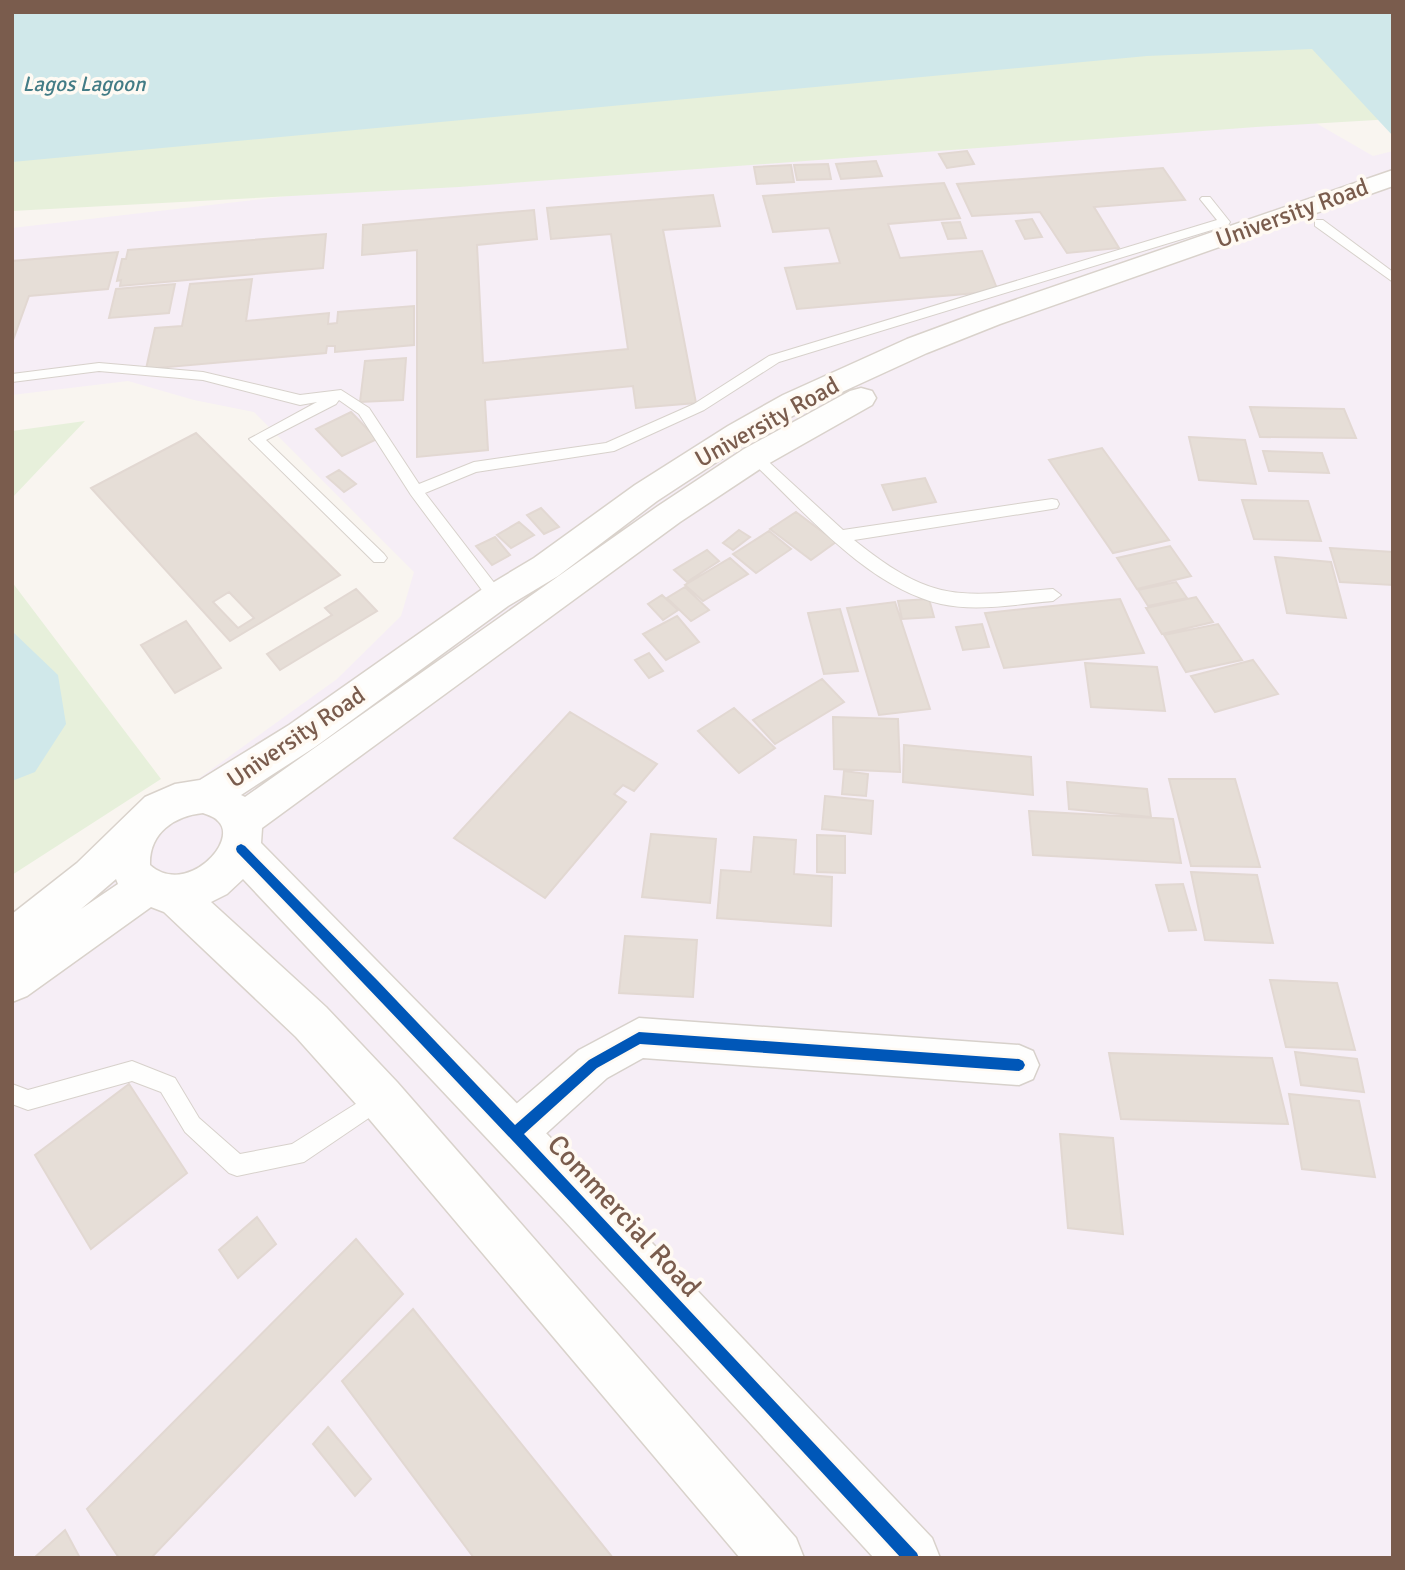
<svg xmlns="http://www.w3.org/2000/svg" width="1405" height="1570" viewBox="0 0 1405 1570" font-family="Signika,sans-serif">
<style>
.education{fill:#f6eef6}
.green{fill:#e7f0db}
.water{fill:#d0e8ea}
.building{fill:#e6ded7;stroke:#e2d8d2;stroke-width:2;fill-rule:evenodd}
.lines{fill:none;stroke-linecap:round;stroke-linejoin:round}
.lane-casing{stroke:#d7d1cb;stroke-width:2}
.street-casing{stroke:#d7d1cb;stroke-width:3}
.secondary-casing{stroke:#d9d2cb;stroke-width:3}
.lane{fill:#fefefd;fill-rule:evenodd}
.street{fill:#fefefd;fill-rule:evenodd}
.secondary{fill:#fefefd;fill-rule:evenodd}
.cycleway-casing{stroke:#fffaf3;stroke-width:5}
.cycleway{fill:#0057b8;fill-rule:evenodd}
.labels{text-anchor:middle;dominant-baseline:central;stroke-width:7;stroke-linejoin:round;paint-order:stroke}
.far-water-label{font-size:21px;font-style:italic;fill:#437c86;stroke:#fffaf3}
.street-label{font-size:24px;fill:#7a5c4d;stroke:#fffaf3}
.near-street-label{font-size:28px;fill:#7a5c4d;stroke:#fffaf3}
</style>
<rect width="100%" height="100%" fill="#f9f5f0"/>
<path class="education" d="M1165 95 1276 100 1373 156 1393 151V1558H12V913L337 679 401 616 414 572 254 412 194 400 128 381 12 395V228Z"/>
<path class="green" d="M12 12H1393V119L1256 127 459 187 12 211Z
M85 421 12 498V431Z
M12 582 161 779 12 875Z"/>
<path class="water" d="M12 12H1393V136L1312 49 1147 56 12 162Z
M12 631 58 675 66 724 35 772 12 781Z"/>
<path class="building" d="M967 151 974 164 947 168 939 154Z
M876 161 882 176 841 179 836 164Z
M828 164 831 179 797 180 794 165Z
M791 165 794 182 757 184 754 167Z
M1163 168 1185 200 1094 207 1119 248 1067 253 1040 212 972 216 957 184Z
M944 183 960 218 888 224 900 258 982 251 998 291 797 309 785 268 840 263 829 228 773 232 763 196Z
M713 195 720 226 663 230 696 403 636 408 633 386 485 400 488 450 417 457V250L362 255 363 225 534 210 537 239 477 245 483 363 628 349 611 234 551 239 547 208Z
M1032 219 1042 237 1025 239 1016 221Z
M960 222 966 238 948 239 942 223Z
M326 234 323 268 120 286 121 280 117 281 122 259H126L128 250Z
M118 252 108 289 29 296 12 343V261Z
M252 279 246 321 329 313 328 324 337 323 338 312 414 306V345L335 352V346H327L326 353 146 369 155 328 182 326 190 284Z
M175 284 169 313 109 318 116 289Z
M406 358 403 400 360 402 365 361Z
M1250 407 1344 409 1356 438 1260 437Z
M351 412 377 439 342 456 316 429Z
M196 433 340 575 230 641 91 488ZM229 592 254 618 238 628 213 602Z
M1189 437 1245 440 1256 484 1199 480Z
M1102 448 1169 540 1113 553 1049 460Z
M1263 451 1322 453 1329 473 1269 471Z
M339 470 356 484 344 492 327 477Z
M925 478 936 502 893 510 882 485Z
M1242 500 1308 501 1321 541 1254 539Z
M541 508 559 527 544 534 527 515Z
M796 512 836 542 811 560 770 529Z
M519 522 534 535 511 548 497 535Z
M739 530 750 537 733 550 723 543Z
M769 531 791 549 756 573 733 554Z
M495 537 510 555 492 565 476 546Z
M1170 546 1191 576 1137 589 1117 558Z
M1330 548 1393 552V585L1340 582Z
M707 550 719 561 687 582 674 570Z
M1275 557 1331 562 1346 618 1287 613Z
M730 558 748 574 703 601 685 585Z
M1176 582 1187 598 1148 606 1138 590Z
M685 587 709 610 691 621 667 598Z
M356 589 377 611 280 670 267 654 332 615 325 608Z
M662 595 678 610 663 620 648 604Z
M1196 597 1213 622 1162 634 1146 608Z
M929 599 934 617 902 619 898 601Z
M1120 599 1144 653 1004 668 985 613Z
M895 602 930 709 879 715 847 608Z
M840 609 858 671 824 674 808 613Z
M677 616 699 642 666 660 643 634Z
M186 621 221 668 175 693 141 645Z
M982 624 989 647 963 650 956 627Z
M1218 624 1242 660 1186 672 1164 635Z
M649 653 663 671 649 678 635 660Z
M1253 660 1278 694 1215 712 1191 676Z
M1085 663 1157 667 1165 711 1091 707Z
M822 679 844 702 775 744 753 720Z
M734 708 775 748 739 773 698 731Z
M570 712 657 764 634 791 623 785 614 794 626 802 545 898 454 838Z
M833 717 898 719 900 772 834 769Z
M904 745 1031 757 1033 795 903 782Z
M844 771 868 774 866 796 842 794Z
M1169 779H1235L1260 867 1191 866Z
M1067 782 1147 789 1151 817 1069 809Z
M825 796 873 801 871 834 822 829Z
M1029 811 1173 819 1181 863 1033 855Z
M651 834 716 839 710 903 642 897Z
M817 835 845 836V873L817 872Z
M754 837 796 840 794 874 832 877 831 926 717 918 721 870 751 872Z
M1191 872 1257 875 1273 943 1205 940Z
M1183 884 1196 930 1169 931 1156 885Z
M625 936 697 940 693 997 619 993Z
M1270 980 1337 983 1355 1050 1286 1047Z
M1295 1052 1357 1059 1364 1092 1301 1085Z
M1109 1053 1272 1058 1288 1124 1121 1119Z
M129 1084 187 1173 91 1249 35 1155Z
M1289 1094 1359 1101 1375 1177 1302 1169Z
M1060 1134 1113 1138 1123 1234 1068 1228Z
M257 1217 276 1244 238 1278 219 1250Z
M356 1239 403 1294 151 1558H119L87 1509Z
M413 1309 613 1558H474L342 1381Z
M328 1427 371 1479 355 1496 313 1444Z
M65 1530 80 1558H34Z"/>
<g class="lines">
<defs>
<path id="lane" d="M1202 197H1210L1230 222 1228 225 779 362 704 410 614 451 476 472 425 493 502 593 504 597 502 601H490L411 495 359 414 339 400 336 404 266 440 384 554 387 558 384 562H374L249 439 317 402 300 405 203 380 99 371 12 382V374L99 363 203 372 300 395 341 390 369 408 419 484 474 462 606 443 694 404 769 356 1217 220 1200 199Z
M1315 220H1323L1393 272V282L1315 226Z
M755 452 760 454 843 530 1052 499 1057 500 1059 504 1057 508 1052 509 854 540C934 604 956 596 1053 589L1061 595 1053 601C1017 604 977 612 941 604 867 587 804 511 750 460L748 457Z
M132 1061 175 1078 199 1118 240 1154 292 1144 381 1088 388 1091 391 1098 388 1105 304 1162 237 1176 229 1173 185 1132 161 1092 132 1081 28 1110 12 1104V1084L28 1090Z"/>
<path id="street" d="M639 1018 1019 1045 1033 1051 1039 1065 1033 1079 1019 1085 643 1058 607 1078 530 1148 515 1154 500 1148 494 1133 500 1118 579 1050Z"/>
<path id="secondary" d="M1393 170V186L1000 324 927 353 805 409 750 440 657 501 558 576 508 606 315 747 241 795 245 797 658 506 744 449 850 391 861 388 872 391 876 398 872 405 766 465 680 522 262 828 261 843 597 1185 932 1538 940 1558H874L563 1219 243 879 227 894 211 902 326 1007 397 1082 796 1538 804 1558H740L365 1114 296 1037 164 912 151 907 27 996 12 1002V914L77 863 145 797 175 784 200 780 289 725 484 588 534 558 635 485 728 426 783 395 907 339 980 312ZM203 813C208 815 215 817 218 821 240 841 186 897 150 865 149 833 174 816 203 813ZM116 879 118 884 81 909Z"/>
</defs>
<use href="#lane" class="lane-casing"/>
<use href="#street" class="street-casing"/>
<use href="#secondary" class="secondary-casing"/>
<use href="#lane" class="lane"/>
<use href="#street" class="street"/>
<use href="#secondary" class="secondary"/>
<defs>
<path id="cycleway" d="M241 844 245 846 378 981 515 1125 589 1060 639 1032 1019 1059 1023 1061 1025 1065 1023 1069 1019 1071 640 1044 597 1068 524 1134 917 1553 919 1558H901C682 1321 462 1084 237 852L236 849 237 846Z"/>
</defs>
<use href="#cycleway" class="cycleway-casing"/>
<use href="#cycleway" class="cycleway"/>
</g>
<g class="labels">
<g class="far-water-label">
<text x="84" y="84">Lagos Lagoon</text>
</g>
<g class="street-label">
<text transform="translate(1292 213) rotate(-20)">University Road</text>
<text transform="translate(767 422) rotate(-29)">University Road</text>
<text transform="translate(296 737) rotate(-34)">University Road</text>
</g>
<g class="near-street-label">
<text transform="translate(624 1216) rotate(47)">Commercial Road</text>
</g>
</g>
<rect width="1405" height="1570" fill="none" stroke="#7a5c4d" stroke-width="28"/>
</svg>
